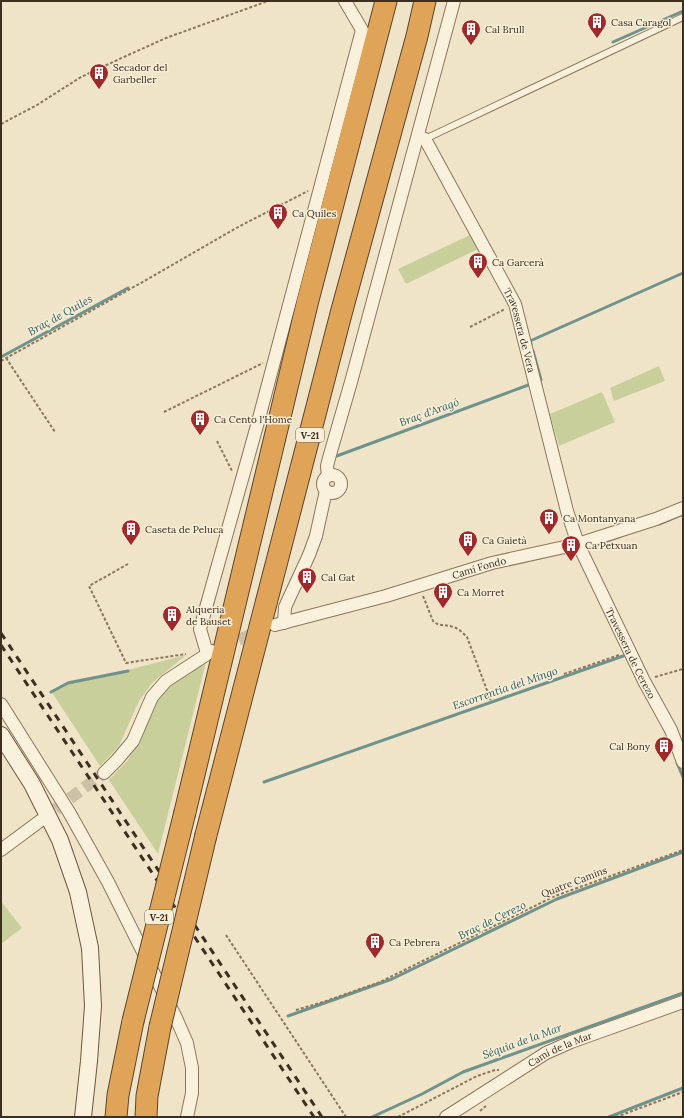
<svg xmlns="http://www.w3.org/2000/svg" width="684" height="1118" viewBox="0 0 684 1118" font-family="Lora,serif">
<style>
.green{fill:#c9cf9b}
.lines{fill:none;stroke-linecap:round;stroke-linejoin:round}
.stream{stroke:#6f938a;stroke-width:3}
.street-tunnel{stroke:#ccc0a6;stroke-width:12;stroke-dasharray:12 6;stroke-linecap:butt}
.lane-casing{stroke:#8d765c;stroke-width:8}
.street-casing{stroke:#8d765c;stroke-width:14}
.secondary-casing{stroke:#6f573f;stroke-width:18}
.highway-casing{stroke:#5b4430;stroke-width:23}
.path{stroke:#8d765c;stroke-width:2;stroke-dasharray:3 2;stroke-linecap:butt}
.lane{stroke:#faf1dc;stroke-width:6}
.street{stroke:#faf1dc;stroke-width:12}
.secondary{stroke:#faf1dc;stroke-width:16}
.highway{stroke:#e0a458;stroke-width:21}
.rail{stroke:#3d2e20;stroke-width:3;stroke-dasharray:7 7;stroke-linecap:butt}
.highway-bridge-casing{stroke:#5b4430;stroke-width:23;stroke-linecap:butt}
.highway-bridge{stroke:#e0a458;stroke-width:21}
.labels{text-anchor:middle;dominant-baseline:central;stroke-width:3;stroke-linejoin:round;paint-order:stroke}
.shield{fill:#f7eed8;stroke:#756857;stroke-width:1}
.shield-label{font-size:9px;font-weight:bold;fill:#3d2e20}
.poi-label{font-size:10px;fill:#3d2e20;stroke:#f7eed8;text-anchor:start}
.street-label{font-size:10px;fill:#3d2e20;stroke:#f7eed8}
.water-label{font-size:11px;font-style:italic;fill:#2f5d5a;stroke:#f7eed8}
</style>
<rect width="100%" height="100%" fill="#f0e4c8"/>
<path class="green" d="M470 235 478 249 406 284 398 269Z
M659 366 665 381 614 401 610 388Z
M602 392 615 422 559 446 550 414Z
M186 655 152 683 139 701 119 746 100 766 51 691 68 681 128 670Z
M206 662 158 854 109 780 128 760 145 727 160 693Z
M1 901 22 928 1 944Z"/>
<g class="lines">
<path class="stream" d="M613 42 683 11
M531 344 530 341 683 273
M533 351 541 380 538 381
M1 357 128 288
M334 457 531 384
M659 524 683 514
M587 548 621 536
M565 553 575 551
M51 692 68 683 128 671
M677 763 683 777
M264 782 626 655 627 656
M288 1016 392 979 557 899 683 852
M372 1117 422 1094 463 1072 683 993
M609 1117 683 1088"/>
<path class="street-tunnel" d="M222 647 260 631
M41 820 104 773"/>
<defs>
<path id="lane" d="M425 139 683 17"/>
<g id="street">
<path id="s1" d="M418 136 425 139 515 304 567 511 578 544 644 681 671 730 683 762"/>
<circle cx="332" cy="484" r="9"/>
<path d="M328 476 327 466 329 458 351 382 454 1"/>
<path d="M284 623 285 607 309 555 316 536 325 495 327 491"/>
<path id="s2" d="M275 625 386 596 492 563 578 544 656 519 683 508"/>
<path d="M207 653 200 629 258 422 362 30 345 1"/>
<path d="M1 704 69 812 108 882 176 1018 187 1043 192 1068V1093L187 1117"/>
<path d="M104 773 117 760 133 741 152 697 166 681 212 651"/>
<path d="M1 850 40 821"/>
<path id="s3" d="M446 1117 546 1053 571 1042 683 1002"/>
</g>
<path id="secondary" d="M1 735 32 784 60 840 78 892 90 948 93 1006 89 1061 83 1117"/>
<path id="highway" d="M185 812 308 300 386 1
M206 835 342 310 417 36 425 1
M116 1117 118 1095 133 1021
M146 1117 147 1096 160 1027"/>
</defs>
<use href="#lane" class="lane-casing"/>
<use href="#street" class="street-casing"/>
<use href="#secondary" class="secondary-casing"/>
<use href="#highway" class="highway-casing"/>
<path class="path" d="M1 124 37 105 81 77 126 56 166 38 268 1
M470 327 505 309
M6 358 55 432
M1 361 139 284 240 226 308 191
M164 412 263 363
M217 441 232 471
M128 564 89 586 126 663 186 654
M423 596 433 621C439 627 446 624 453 627 458 628 463 633 467 637L491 701
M564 674 619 655
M655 677 683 669
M226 935 346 1117
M296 1010 323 1002 380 982 555 896 683 850
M480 1111 486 1106
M398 1117 477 1076 495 1070H499
M616 1117 683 1092"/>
<use href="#lane" class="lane"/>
<use href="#street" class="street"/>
<use href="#secondary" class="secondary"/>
<use href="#highway" class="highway"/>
<path class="rail" d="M1 633 322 1117
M1 645 314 1117"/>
<defs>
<path id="highway-bridge" d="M133 1021 185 812
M160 1027 206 835"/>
</defs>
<use href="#highway-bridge" class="highway-bridge-casing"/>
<use href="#highway-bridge" class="highway-bridge"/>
</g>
<defs>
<symbol id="building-pin" viewBox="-11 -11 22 30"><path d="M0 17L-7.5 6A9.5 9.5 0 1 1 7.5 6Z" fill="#9e2a2b" stroke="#f7eed8"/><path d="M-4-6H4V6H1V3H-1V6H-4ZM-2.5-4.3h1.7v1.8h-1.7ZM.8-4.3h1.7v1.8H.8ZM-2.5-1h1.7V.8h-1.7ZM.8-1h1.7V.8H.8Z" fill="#fff"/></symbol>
</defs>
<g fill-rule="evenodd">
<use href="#building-pin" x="586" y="11" width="22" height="30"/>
<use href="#building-pin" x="460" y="18" width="22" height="30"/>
<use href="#building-pin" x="88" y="62" width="22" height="30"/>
<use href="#building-pin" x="267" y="202" width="22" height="30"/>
<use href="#building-pin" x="467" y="251" width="22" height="30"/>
<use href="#building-pin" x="189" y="408" width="22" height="30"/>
<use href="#building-pin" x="538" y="507" width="22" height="30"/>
<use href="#building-pin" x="120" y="518" width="22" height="30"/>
<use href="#building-pin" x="457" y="529" width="22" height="30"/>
<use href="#building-pin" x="560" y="534" width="22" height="30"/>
<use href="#building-pin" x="296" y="566" width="22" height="30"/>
<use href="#building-pin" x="432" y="581" width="22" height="30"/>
<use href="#building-pin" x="161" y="604" width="22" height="30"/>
<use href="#building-pin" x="653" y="735" width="22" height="30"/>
<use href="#building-pin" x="364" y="931" width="22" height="30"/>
</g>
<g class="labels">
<g class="shield">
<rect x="296" y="428" width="28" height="14" rx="3"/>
<rect x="145" y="910" width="28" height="14" rx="3"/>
</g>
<g class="shield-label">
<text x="310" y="435">V-21</text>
<text x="159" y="917">V-21</text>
</g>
<g class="poi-label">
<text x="611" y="22">Casa Caragol</text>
<text x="485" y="29">Cal Brull</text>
<text x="113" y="67">Secador del<tspan x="113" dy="12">Garbeller</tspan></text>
<text x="292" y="213">Ca Quiles</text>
<text x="492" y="262">Ca Garcerà</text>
<text x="214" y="419">Ca Cento l'Home</text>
<text x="563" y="518">Ca Montanyana</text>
<text x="145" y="529">Caseta de Peluca</text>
<text x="482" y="540">Ca Gaietà</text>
<text x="585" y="545">Ca Petxuan</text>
<text x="321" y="577">Cal Gat</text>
<text x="457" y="592">Ca Morret</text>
<text x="186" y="609">Alqueria<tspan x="186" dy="12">de Bauset</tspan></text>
<text x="650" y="746" text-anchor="end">Cal Bony</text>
<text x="389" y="942">Ca Pebrera</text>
</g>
<g class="street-label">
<text stroke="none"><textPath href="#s1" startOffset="222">Travessera de Vera</textPath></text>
<text stroke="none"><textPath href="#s2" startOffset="212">Camí Fondo</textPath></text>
<text stroke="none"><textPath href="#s1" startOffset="565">Travessera de Cerezo</textPath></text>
<text transform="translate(574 882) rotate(-21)">Quatre Camins</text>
<text stroke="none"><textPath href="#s3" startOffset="133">Camí de la Mar</textPath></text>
</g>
<g class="water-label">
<text transform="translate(60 315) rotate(-29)">Braç de Quiles</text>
<text transform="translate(429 412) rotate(-20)">Braç d'Aragó</text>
<text transform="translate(505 688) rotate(-19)">Escorrentia del Mingo</text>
<text transform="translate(492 920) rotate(-26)">Braç de Cerezo</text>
<text transform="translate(522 1041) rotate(-20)">Séquia de la Mar</text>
</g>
</g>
<rect width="684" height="1118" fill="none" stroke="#3d2e20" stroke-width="4"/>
</svg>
